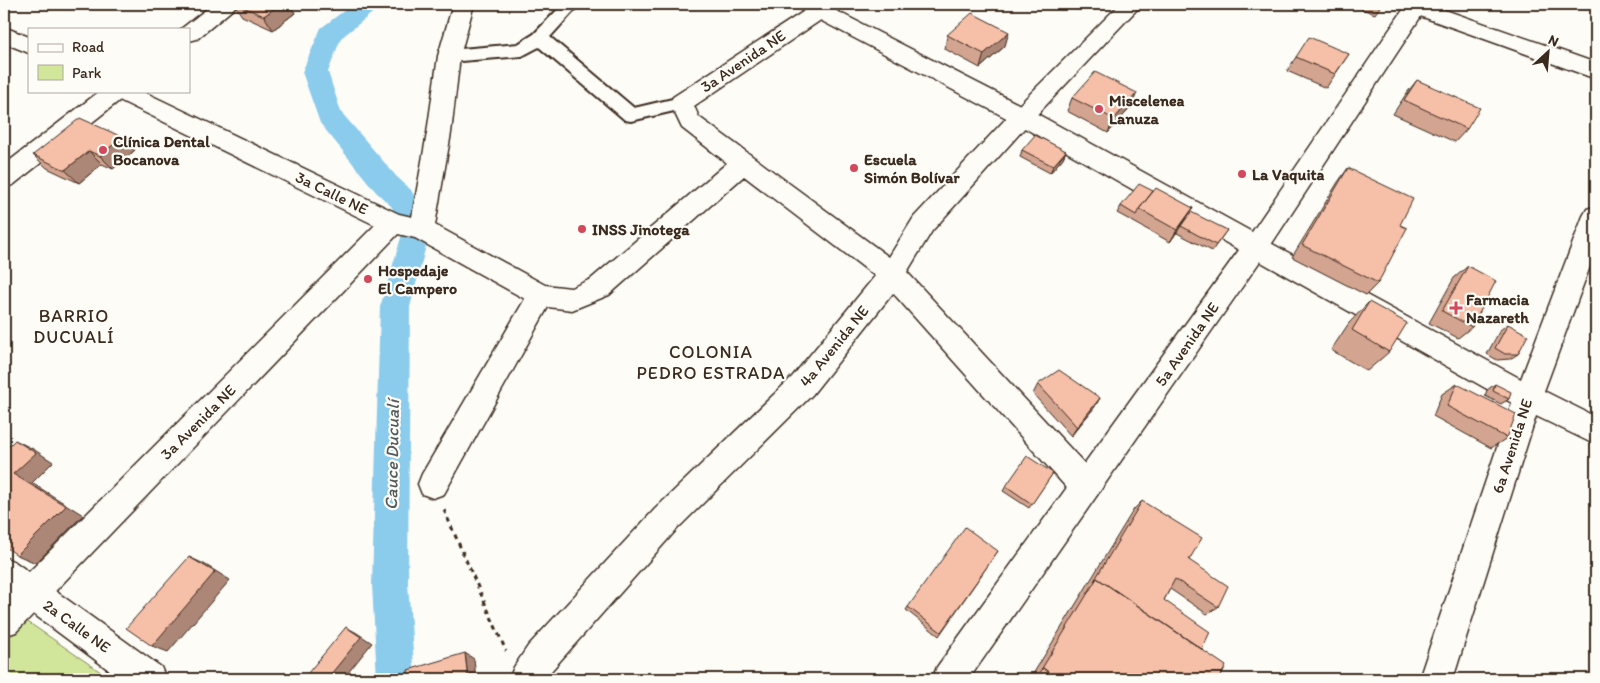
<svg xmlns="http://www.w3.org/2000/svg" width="1600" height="683" viewBox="0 0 1600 683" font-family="Itim,sans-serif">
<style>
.green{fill:#d1e69b;stroke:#86885c}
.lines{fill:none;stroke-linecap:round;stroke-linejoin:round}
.canal{fill:#8bcbec;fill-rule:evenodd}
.pedestrian-casing{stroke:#3b2a1e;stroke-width:4}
.minor-casing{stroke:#3b2a1e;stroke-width:3}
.tertiary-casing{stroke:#3b2a1e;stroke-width:3}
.path{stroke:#3b2a1e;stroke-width:3;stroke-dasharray:4.5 4.5;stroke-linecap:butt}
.pedestrian{fill:#fdfcf7;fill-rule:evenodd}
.minor{fill:#fdfcf7;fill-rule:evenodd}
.tertiary{fill:#fdfcf7;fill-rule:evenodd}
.wall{fill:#d3a490;stroke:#3b2a1e}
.shaded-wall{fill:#ac8676;stroke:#3b2a1e}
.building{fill:#f5bfa8;stroke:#3b2a1e}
.poi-dot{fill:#d1495b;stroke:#fdfcf7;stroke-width:2}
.labels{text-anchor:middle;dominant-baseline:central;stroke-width:4.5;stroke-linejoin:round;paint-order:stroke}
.street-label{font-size:16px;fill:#3b2a1e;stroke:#fdfcf7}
.poi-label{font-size:16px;font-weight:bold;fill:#3b2a1e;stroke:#fdfcf7;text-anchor:start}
.neighbourhood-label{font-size:18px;letter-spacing:1px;fill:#3b2a1e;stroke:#fdfcf7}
.water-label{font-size:18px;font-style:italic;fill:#535a5c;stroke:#fdfcf7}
</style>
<rect width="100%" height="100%" fill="#fdfcf7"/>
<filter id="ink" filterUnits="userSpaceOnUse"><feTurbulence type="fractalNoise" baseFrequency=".02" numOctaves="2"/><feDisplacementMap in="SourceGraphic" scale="10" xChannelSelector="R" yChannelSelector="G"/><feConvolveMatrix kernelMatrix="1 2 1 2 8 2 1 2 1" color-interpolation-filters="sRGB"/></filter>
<g filter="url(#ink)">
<path class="green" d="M25 620 111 679H4V641Z"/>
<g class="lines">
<path class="canal" d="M353 4H380L376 10 341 38 328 72 341 112 396 176 411 190 427 220 424 226 429 234 410 307 408 584 415 679H377L372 584 380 307 404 228 391 206 376 192 320 123 302 72 321 28Z"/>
<defs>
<path id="pedestrian" d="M563 4H580L550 37 634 108 681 97 687 98 690 103 687 108 631 121 625 120 539 47 522 56 449 62 443 60 440 56 443 52 449 50 518 44 534 34Z"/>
<path id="minor" d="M453 4H474L460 56 451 133 435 225 545 285 571 288 591 279 727 163 682 128 670 103 673 97 815 4H841L837 9 694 106 699 117 889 257 914 217 1014 110 1120 4H1142L1030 122 932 231 907 272 1096 476 1100 486 1096 496 1085 500 1074 496 893 293 812 395 677 529 552 670 546 679H509L514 667 528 646 655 509 792 377 875 276 744 176 609 295 572 310 548 307 444 494 433 498 422 494 418 484 422 474 525 299 415 238 398 234 16 632 4 636V597L375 225 113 97 110 91H142L399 214 412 217 427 133 438 56Z
M1407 4H1428L1596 63V79L1409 12 1405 7Z
M4 27 29 37V53L4 43Z
M1596 206V250L1544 391 1596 417V445L1536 416 1453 679H1419L1512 403 1247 254 1243 247 1247 240 1256 237 1265 240 1521 379 1583 216 1587 209Z"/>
<path id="tertiary" d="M213 4H237L233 9 197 39 189 41V29H181Z
M795 4H823L1030 110 1252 232 1407 4H1429L1265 254 969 679H932L937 667 1239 250 1014 122 799 9Z
M100 91H127L124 97 13 185 4 187V165Z
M4 557 15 562 161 667 166 679H121L4 592Z"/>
</defs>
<use href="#pedestrian" class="pedestrian-casing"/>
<use href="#minor" class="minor-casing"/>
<use href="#tertiary" class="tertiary-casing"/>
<path class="path" d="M444 510 506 651"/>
<use href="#pedestrian" class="pedestrian"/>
<use href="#minor" class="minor"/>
<use href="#tertiary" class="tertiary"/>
</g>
<path class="wall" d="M234 4H289L295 13 273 30 242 16Z
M1349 4H1382L1375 14Z
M947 35 1005 46 980 68 945 49Z
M1349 54 1326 88 1287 71 1296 57Z
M1417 80 1467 129 1455 142 1393 114 1406 94Z
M1072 98 1131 107 1108 133 1067 111Z
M122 137 135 150 113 169 102 164 79 183 47 168 33 155Z
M1022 150 1066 151 1063 158 1050 173 1020 157Z
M1348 168 1400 225 1378 283 1366 295 1292 257 1338 182Z
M1121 206 1190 214 1227 230 1212 251 1177 233V232L1170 242 1117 213Z
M1468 266 1472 327 1458 338 1429 323 1454 278Z
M1369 302 1389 352 1367 371 1331 350 1349 323Z
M1508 324 1518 354 1510 359 1497 360 1487 354 1500 330Z
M1038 384 1100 398 1094 408 1071 436 1033 394Z
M1457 384 1507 438 1491 448 1433 416 1442 394Z
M1495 384 1509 399 1501 404 1485 396 1487 390Z
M1053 473 1029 508 1003 491 1006 486Z
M1142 501 1189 560 1218 607 1207 614 1170 589 1164 600 1202 649 1219 679H1030L1134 509Z
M998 551 939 636 906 610 908 607Z"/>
<path class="shaded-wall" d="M280 4H289L295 13 273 30 264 16Z
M1009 32 1005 46 980 68 984 54Z
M1137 93 1131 107 1108 133 1114 119Z
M122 137 135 150 113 169 100 156Z
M89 151 102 164 79 183 65 170Z
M1066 151 1063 158 1050 173 1053 166Z
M1193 208 1186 220 1181 226 1170 242 1177 230Z
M1100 398 1094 408 1071 436 1077 427Z
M15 440 33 449 53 462 32 483 83 515 36 563 17 555 13 474Z
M189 557 204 564 230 580 168 652 152 646Z
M346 627 357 633 372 643 343 679H327Z
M465 653 474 659 476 679H468Z"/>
<path class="building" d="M236 4H280L264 16Z
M972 13 1009 32 984 54 947 35Z
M1309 37 1349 54 1335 74 1296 57Z
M1095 72 1137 93 1114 119 1072 98Z
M1417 80 1480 108 1467 129 1404 100Z
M80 118 122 137 100 156 89 151 65 170 33 155Z
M1035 135 1066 151 1053 166 1022 150Z
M1348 168 1413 199 1400 225 1407 228 1378 283 1302 245Z
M1139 184 1153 191 1139 209 1136 215 1121 206Z
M1156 188 1193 208 1177 230 1139 209Z
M1191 212 1227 230 1216 245 1181 226Z
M1468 266 1496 281 1472 327 1442 311Z
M1369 302 1407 323 1389 352 1352 330Z
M1508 324 1528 335 1518 354H1505L1495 348Z
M1059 370 1100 398 1077 427 1038 384Z
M1457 384 1516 414 1507 438 1447 406Z
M1495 384 1511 392 1509 399 1493 391Z
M15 440 36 453 13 474 66 506 17 555 4 546V451Z
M1027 456 1053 473 1032 504 1006 486Z
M1142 501 1202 538 1189 560 1228 586 1218 607 1175 579 1164 600 1210 632 1202 649 1097 578 1094 581Z
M965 527 998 551 941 632 908 607Z
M189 557 215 572 152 646 126 628Z
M1097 578 1226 666 1219 679H1058L1043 668 1041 670Z
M346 627 361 637 327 679H303Z
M465 653 468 679H409L408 670Z
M1043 668 1058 679H1036Z"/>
</g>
<g class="poi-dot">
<circle cx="1099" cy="109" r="5"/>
<circle cx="103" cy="150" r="5"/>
<circle cx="854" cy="168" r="5"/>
<circle cx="1242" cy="174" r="5"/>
<circle cx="582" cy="229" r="5"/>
<circle cx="368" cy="279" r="5"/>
<path d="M1453.5 300.5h5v5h5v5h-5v5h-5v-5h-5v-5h5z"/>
</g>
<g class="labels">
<g class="street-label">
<text transform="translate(743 61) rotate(-34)">3a Avenida NE</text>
<text transform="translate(332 193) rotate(26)">3a Calle NE</text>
<text transform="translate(1187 344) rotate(-55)">5a Avenida NE</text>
<text transform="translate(834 346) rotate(-51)">4a Avenida NE</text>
<text transform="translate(198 422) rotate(-45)">3a Avenida NE</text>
<text transform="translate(1512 446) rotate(-72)">6a Avenida NE</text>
<text transform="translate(77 626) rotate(36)">2a Calle NE</text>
</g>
<g class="poi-label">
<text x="1109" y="100">Miscelenea<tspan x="1109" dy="18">Lanuza</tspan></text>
<text x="113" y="141">Clínica Dental<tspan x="113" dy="18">Bocanova</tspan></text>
<text x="864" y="159">Escuela<tspan x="864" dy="18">Simón Bolívar</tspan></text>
<text x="1252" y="174">La Vaquita</text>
<text x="592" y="229">INSS Jinotega</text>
<text x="378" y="270">Hospedaje<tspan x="378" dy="18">El Campero</tspan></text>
<text x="1466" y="299">Farmacia<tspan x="1466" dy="18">Nazareth</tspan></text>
</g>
<g class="neighbourhood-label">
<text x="74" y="316">BARRIO<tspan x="74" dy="21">DUCUALÍ</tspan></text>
<text x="711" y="352">COLONIA<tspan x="711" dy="21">PEDRO ESTRADA</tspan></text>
</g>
<g class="water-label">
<text transform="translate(392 455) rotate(-89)">Cauce Ducualí</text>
</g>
</g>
<rect width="1600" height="683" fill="none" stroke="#fdfcf7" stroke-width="20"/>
<rect x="10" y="10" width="1580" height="663" fill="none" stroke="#3b2a1e" stroke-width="2" filter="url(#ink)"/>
<rect x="28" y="28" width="162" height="65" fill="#fdfcf7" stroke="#afa8a0"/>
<rect x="38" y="44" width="25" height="8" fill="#fdfcf7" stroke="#afa8a0"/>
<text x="72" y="52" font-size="15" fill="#3b2a1e">Road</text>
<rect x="38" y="65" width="25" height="15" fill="#d1e69b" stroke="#afa8a0"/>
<text x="72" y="78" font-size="15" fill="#3b2a1e">Park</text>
<g transform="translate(1548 52) rotate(26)" stroke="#fdfcf7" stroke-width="4" paint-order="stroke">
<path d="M0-4L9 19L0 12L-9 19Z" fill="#3b2a1e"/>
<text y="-8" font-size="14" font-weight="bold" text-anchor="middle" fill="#3b2a1e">N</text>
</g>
</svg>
